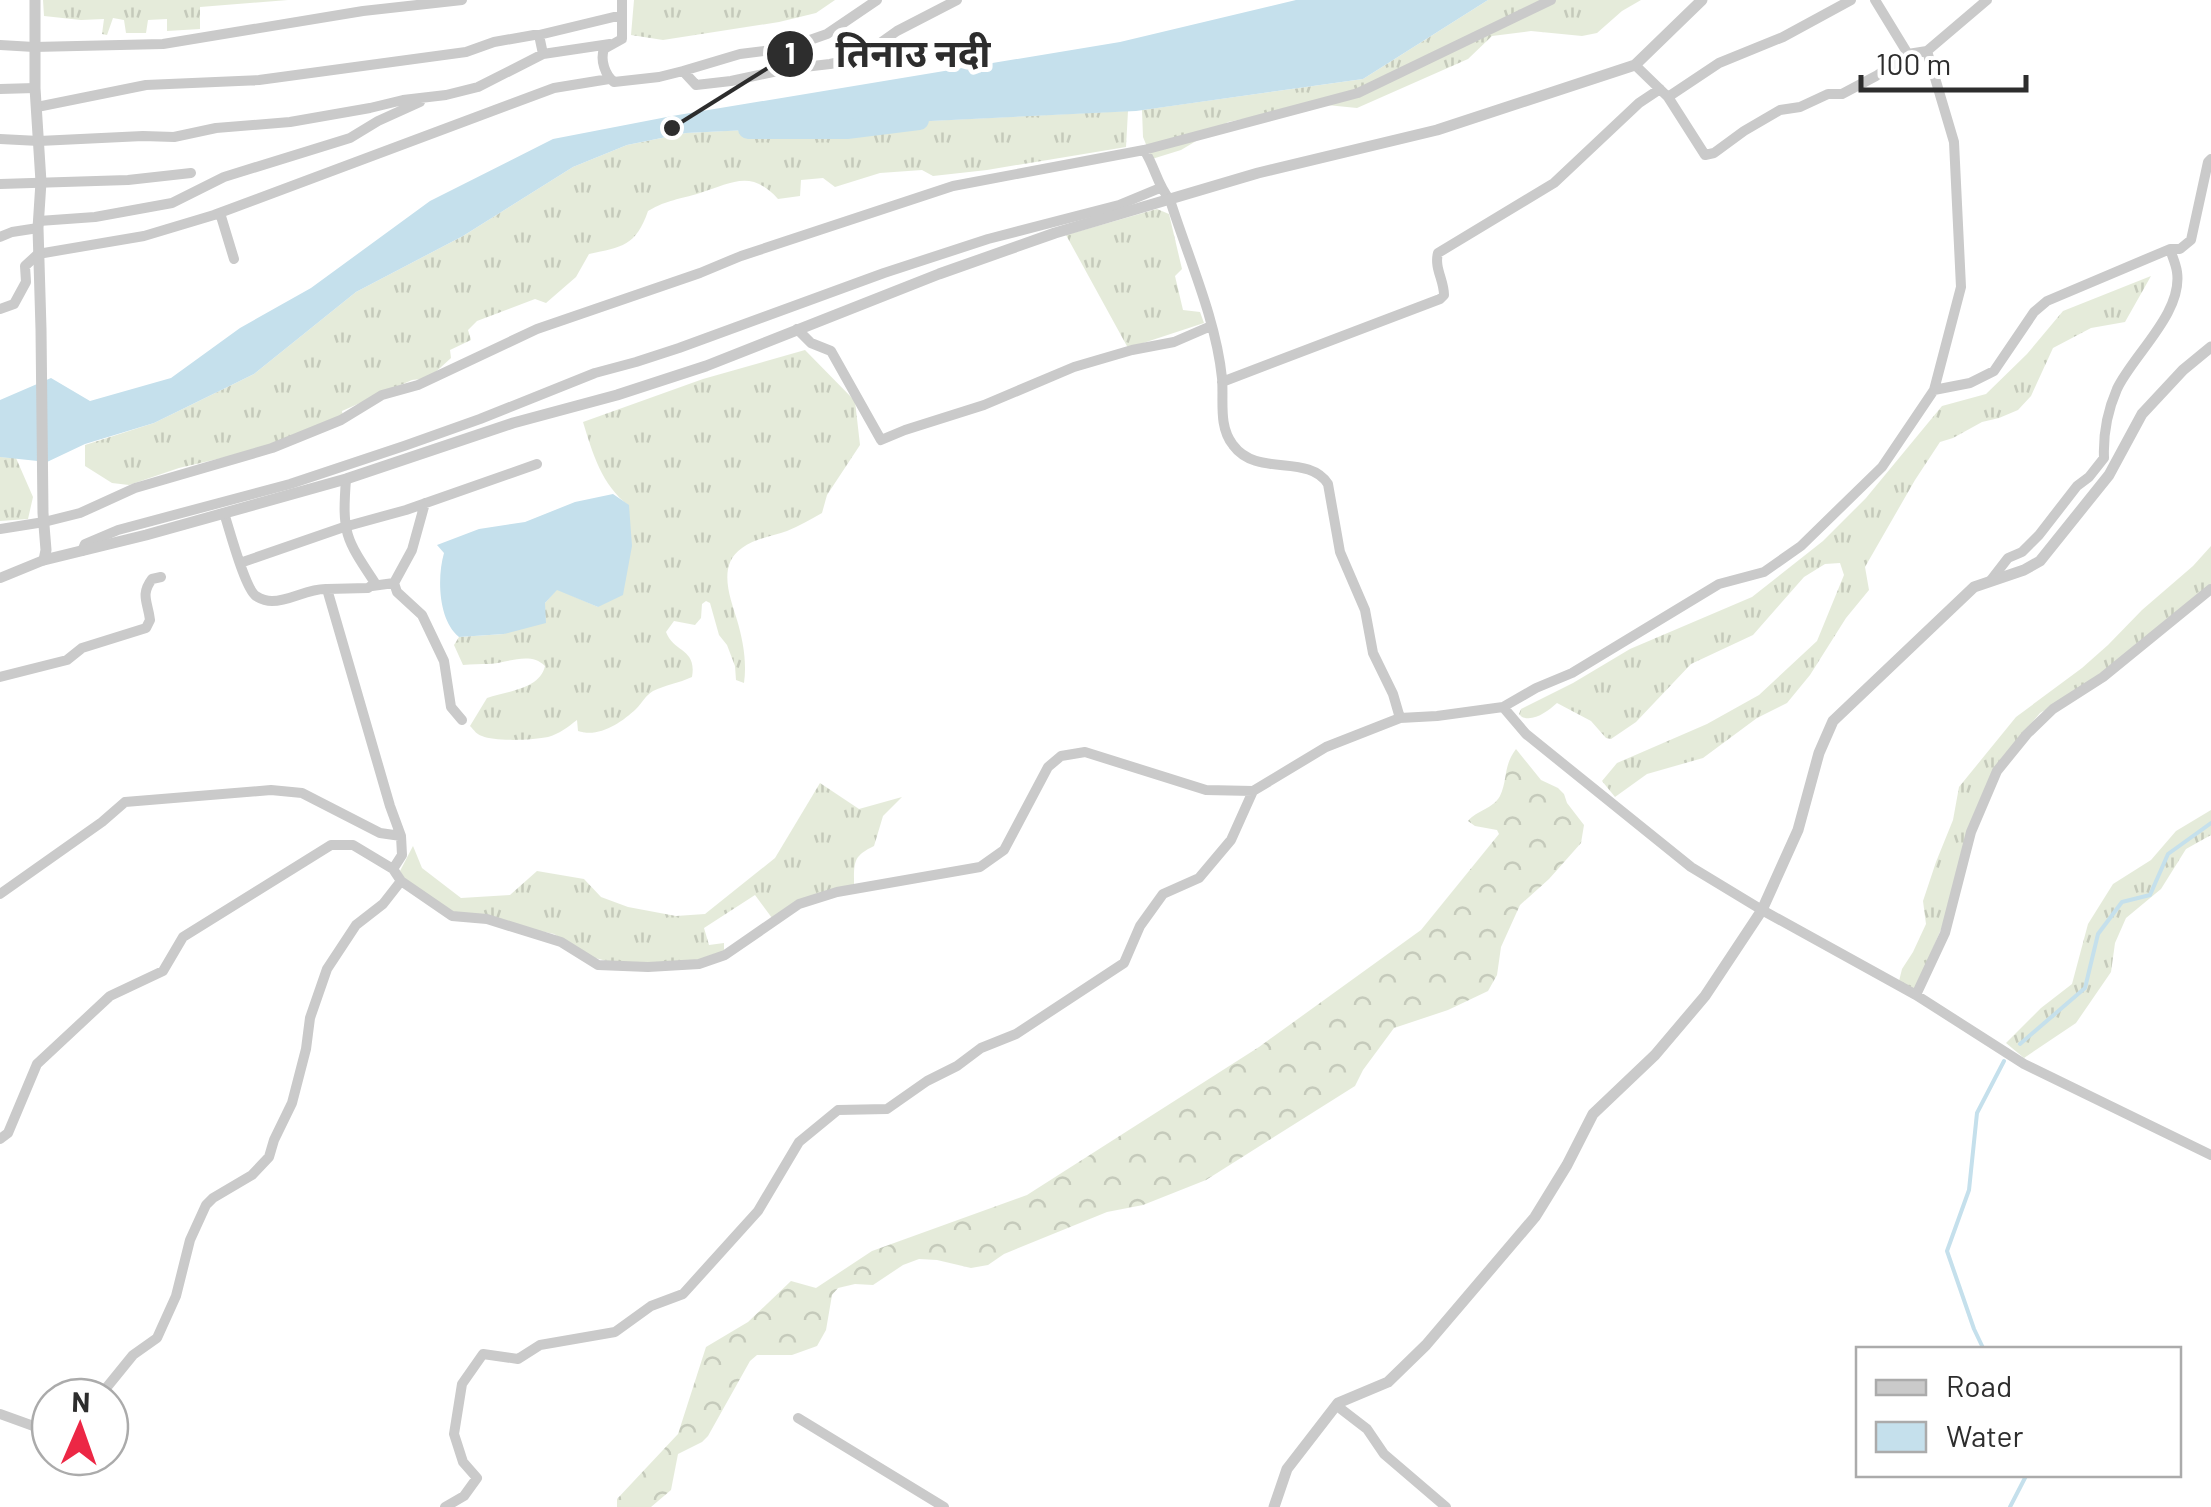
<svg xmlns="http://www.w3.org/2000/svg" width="2211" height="1507" viewBox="0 0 2211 1507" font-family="Barlow,'Noto Sans Devanagari',sans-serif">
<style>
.grass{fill:url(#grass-tufts)}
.forest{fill:url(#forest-crowns)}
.water{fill:#c5e0ec}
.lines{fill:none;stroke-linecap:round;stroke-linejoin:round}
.stream{stroke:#c5e0ec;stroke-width:4}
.river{stroke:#c5e0ec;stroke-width:20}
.minor{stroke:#cacaca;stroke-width:10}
.tertiary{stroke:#cacaca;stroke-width:11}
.leader{fill:none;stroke:#2d2d2d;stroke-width:4}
.callout-dot{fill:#2d2d2d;stroke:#fff;stroke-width:4}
.mark-label{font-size:30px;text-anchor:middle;font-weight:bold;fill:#fff}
.callout-label{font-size:38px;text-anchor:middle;font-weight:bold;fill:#2d2d2d;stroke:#fff;stroke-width:10;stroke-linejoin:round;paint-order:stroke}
</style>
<defs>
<pattern id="grass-tufts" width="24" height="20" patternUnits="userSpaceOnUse" patternTransform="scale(2.5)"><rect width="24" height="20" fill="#e5ebda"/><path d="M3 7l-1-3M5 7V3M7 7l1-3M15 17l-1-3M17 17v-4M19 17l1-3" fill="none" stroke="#c5cabb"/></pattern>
<pattern id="forest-crowns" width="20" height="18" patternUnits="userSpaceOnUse" patternTransform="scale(2.5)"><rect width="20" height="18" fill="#e5ebda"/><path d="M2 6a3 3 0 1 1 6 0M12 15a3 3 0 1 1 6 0" fill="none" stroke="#c5cabb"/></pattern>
</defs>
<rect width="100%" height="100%" fill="#fff"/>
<path class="grass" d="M43 0H288L200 7V29L167 31V19L148 20 146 33H126L124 20 113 18 107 35 102 34 104 19 81 20 44 16Z
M634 0H835L816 13 779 22 663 40 631 35Z
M1488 0H1641L1622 11 1597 33 1582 36 1531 31 1492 36 1468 59 1357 108 1317 104 1228 122 1181 150 1152 159 1143 137 1142 110 1363 79Z
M1128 111 1126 147 987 170 933 176 922 170 880 173 835 187 823 178 801 180 800 196 778 199C751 169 732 183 700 193 678 200 669 199 648 211 636 246 622 247 589 254L576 277 546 303 535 299 477 321 468 330 471 340 450 350 451 358 429 378 412 380 342 411 343 417 273 446 179 468 129 485 112 483 85 466V445L154 423 254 374 356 292 463 236 573 167 627 145 686 133Z
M1157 209 1169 214 1182 269 1175 276 1183 310 1200 312 1204 323 1128 348 1066 235Z
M2151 276 2125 322 2091 328 2053 348 2031 396 2018 410 1999 418 1982 422 1953 438 1940 442 1915 480 1865 567 1869 590 1846 618 1810 675 1787 703 1757 718 1703 758 1647 774 1615 797 1602 781 1617 763 1707 724 1759 695 1817 641 1844 575 1840 563 1825 564 1804 577 1753 635 1691 664 1636 722 1611 739 1606 738 1591 721 1557 703C1548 711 1534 722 1522 717L1519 714 1521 709 1573 683 1630 649 1752 597 1823 541 1866 498 1942 406 1986 394 2027 354 2063 311Z
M805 350 855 401 860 445 827 495 822 513C811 519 799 526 787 531 772 536 754 539 742 548 717 565 730 597 737 620 743 640 747 662 744 683L736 680 735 666 727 645 719 635 710 603 706 601 702 604 701 618 695 625 674 621 666 632C674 653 697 648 692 677 679 683 665 685 653 691 646 695 642 703 636 709 621 723 599 738 578 731L577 720C568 727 559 734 548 737 534 740 496 742 482 736 476 734 475 731 470 726L487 698C508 691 540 689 545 666 530 651 508 663 489 664 480 664 472 664 463 665L454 645 459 637 504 634 545 603 557 589 598 607 629 506C601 484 593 454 583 422L703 379Z
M0 457 16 458 33 497 28 519 0 521Z
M2211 546V584L2099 677 2040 713 2007 752 1991 776 1942 927 1915 990 1899 981 1902 969 1913 952 1926 924 1923 901 1936 862 1953 820 1959 787 2016 717 2082 668 2108 645 2142 610 2193 566Z
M820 783 859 809 902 797 883 816 874 846C853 856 854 862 854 884L772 918 755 895 704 928 709 945 724 943V952L698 961 653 964 611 962 591 957 554 934 454 913 406 882 400 871 413 846 422 868 461 898 510 895 537 871 584 879 601 897 628 907 676 916 705 914 775 858Z
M2211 810V835L2186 849 2161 889 2126 918 2115 943 2111 972 2076 1023 2024 1058 2006 1043 2041 1008 2072 984 2088 924 2113 884 2151 860 2176 831Z"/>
<path class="forest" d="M1516 749 1541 780 1558 788 1564 794 1567 803 1584 825 1581 843 1549 879 1520 905 1501 947 1497 975 1488 991 1448 1010 1394 1028 1363 1070 1355 1086 1206 1180 1143 1205 1107 1212 1004 1254 988 1265 971 1268 937 1260 919 1259 903 1265 873 1285 855 1284 838 1288 832 1295 826 1330 817 1346 792 1355H757L750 1361 708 1436 702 1442 678 1454 671 1490 651 1507H617V1499L678 1434 706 1347 748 1322 791 1281 816 1288 872 1251 1027 1195 1259 1047 1421 930 1499 834 1497 830 1475 826 1468 821C1477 810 1493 809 1500 796 1508 779 1503 766 1516 749Z"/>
<path class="water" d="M1296 0H1488L1363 79 1136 111 686 133 627 145 573 167 463 236 356 292 254 374 154 423 85 444 47 462 0 457V400L51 378 90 401 171 378 240 328 311 288 430 201 553 139 672 116 1120 42Z
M613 494 629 505 632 546 623 595 598 607 557 590 545 603 546 623 504 634 459 637C438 620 437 577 444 553L437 545 479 529 525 522 575 502Z"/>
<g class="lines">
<path class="stream" d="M2020 1044 2085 988 2098 934 2122 902 2150 895 2168 854 2211 823
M1984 1350 1974 1329 1947 1251 1969 1190 1977 1113 2004 1061
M2010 1507 2027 1474"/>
<path class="river" d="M748 129H847L919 120"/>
<path class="minor" d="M622 0V39L604 49C600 60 605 75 614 82L659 77 683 71 696 85 731 81 787 69 830 64 859 58 897 31 957 0
M1875 0 1908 54
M539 35 622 15
M0 45 34 47 163 44 363 11 462 0
M543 54 610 44
M1635 65 1668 97 1705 155 1714 153 1744 131 1780 110 1800 107 1828 94H1842L1876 76 1908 54 1927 51 1987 0
M683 71 740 54 787 48 827 34 877 0
M0 89 35 88
M1668 97 1719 63 1783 37 1851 0
M0 139 39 141 143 136 174 137 216 128 290 122 370 108 403 100 446 95 478 87 543 54 539 35H534L494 42 466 52 259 80 146 85 37 107
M1144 150C1155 166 1157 185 1170 200 1188 257 1216 319 1222 378 1224 400 1218 426 1233 445 1257 478 1308 453 1328 484L1340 552 1365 610 1373 653 1393 694 1400 718
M0 184 128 180 191 173
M220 213 234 259
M39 221 95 217 172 203 224 177 350 138 378 121 420 102
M0 237 12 232 38 228
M0 309 14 304 26 282 25 266 38 254 144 236 214 215 554 88 609 79
M797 329 811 343 831 351 881 440 905 430 984 405 1074 367 1132 350 1174 342 1211 326
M1222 382 1440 299 1444 295C1444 280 1434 268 1438 253L1554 183 1639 103 1660 89
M1934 390 1970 383 1994 371 2034 312 2047 301 2170 249H2180L2191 240 2208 162 2211 159
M346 479C342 533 345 538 375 583L368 588 327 589 390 806 401 836 402 855 393 869
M224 513C229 528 245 589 256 596 261 599 267 601 272 601 291 601 308 588 327 589
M0 529 44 522 80 513 135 488 272 448 341 420 382 395 418 385 537 329 700 273 741 256 953 186 1144 150 1358 93 1551 0
M82 551 85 544 118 530 290 484 404 446 480 419 595 373 636 362 679 348 884 273 988 239 1119 205 1160 188
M240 563 344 527 406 510 537 464
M0 578 44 560
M1991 580 2008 558 2022 552 2039 535 2077 486 2089 477 2104 458C2103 434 2107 412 2117 389 2133 355 2183 313 2177 272 2176 264 2172 256 2170 249
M394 583 397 592 422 615 444 661 451 707 462 720
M372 586 394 583 412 550 425 503
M0 677 67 660 82 648 146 628 150 620C148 602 140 595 152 579L161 577
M1503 707 1526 734 1691 867 1762 910 1916 995 2024 1064 2211 1155
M0 894 102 822 125 802 271 790 302 793 380 833 401 836
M1916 995 1945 933 1971 832 1997 771 2027 734 2053 709 2103 677 2211 589
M0 1139 8 1133 37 1064 110 996 163 971 183 937 331 845H353L393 869 401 881 452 916 487 919 561 942 598 965 648 967 699 964 725 955 799 904 837 892 980 867 1004 850 1048 767 1061 756 1085 752 1206 790 1253 791
M102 1397 107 1387 133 1355 157 1338 176 1296 190 1240 206 1205 213 1198 252 1175 269 1157 274 1140 292 1103 306 1049 310 1018 327 969 356 925 383 904 401 881
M1338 1403 1341 1409 1367 1429 1384 1454 1446 1507
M0 1414 50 1432
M798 1418 944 1507
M445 1507 464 1496 477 1478 463 1462 454 1434 462 1384 483 1354 518 1359 540 1345 615 1332 651 1306 683 1294 758 1211 799 1142 838 1110 887 1109 927 1081 957 1066 981 1048 1016 1034 1124 963 1140 926 1163 894 1199 878 1231 840 1253 791 1326 747 1400 718 1437 716 1503 707 1536 688 1572 673 1719 584 1764 572 1801 546 1882 467 1934 390 1961 287 1954 142 1927 51"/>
<path class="tertiary" d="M35 0V88L41 182 38 228 41 329 43 513 46 550 44 560 146 535 346 479 513 423 617 395 706 366 939 274 1055 233 1258 173 1437 130 1635 65 1702 0
M1274 1507 1287 1469 1338 1403 1388 1382 1426 1345 1535 1217 1567 1165 1593 1114 1655 1055 1705 996 1762 910 1798 830 1819 753 1833 721 1974 587 2024 570 2040 561 2109 475 2142 414 2183 370 2211 347"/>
</g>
<path class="leader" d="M672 128L790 54"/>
<g class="callout-dot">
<circle cx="672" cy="128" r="10"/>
<circle cx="790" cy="54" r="25"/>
</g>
<g class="mark-label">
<text x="790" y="64">1</text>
</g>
<g class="callout-label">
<text x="913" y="67">तिनाउ नदी</text>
</g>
<rect x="1856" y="1347" width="325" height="130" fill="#ffffff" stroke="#ababab" stroke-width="2.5"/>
<rect x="1876" y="1380" width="50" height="15" fill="#cacaca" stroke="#ababab" stroke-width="2.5"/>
<text x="1946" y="1397" font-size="30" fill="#2d2d2d">Road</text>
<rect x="1876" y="1422" width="50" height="30" fill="#c5e0ec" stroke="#ababab" stroke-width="2.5"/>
<text x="1946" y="1447" font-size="30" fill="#2d2d2d">Water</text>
<g transform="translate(80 1427) rotate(2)"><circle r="48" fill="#ffffff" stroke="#ababab" stroke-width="2.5"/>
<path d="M0-8L18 38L0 25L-18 38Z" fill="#ec2745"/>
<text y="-15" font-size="28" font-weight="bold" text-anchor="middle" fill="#2d2d2d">N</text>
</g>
<path d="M1861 75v15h165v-15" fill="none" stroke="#2d2d2d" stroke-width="5"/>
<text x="1876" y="75" font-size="30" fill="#2d2d2d" stroke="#ffffff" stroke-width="8" paint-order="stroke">100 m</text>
</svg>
